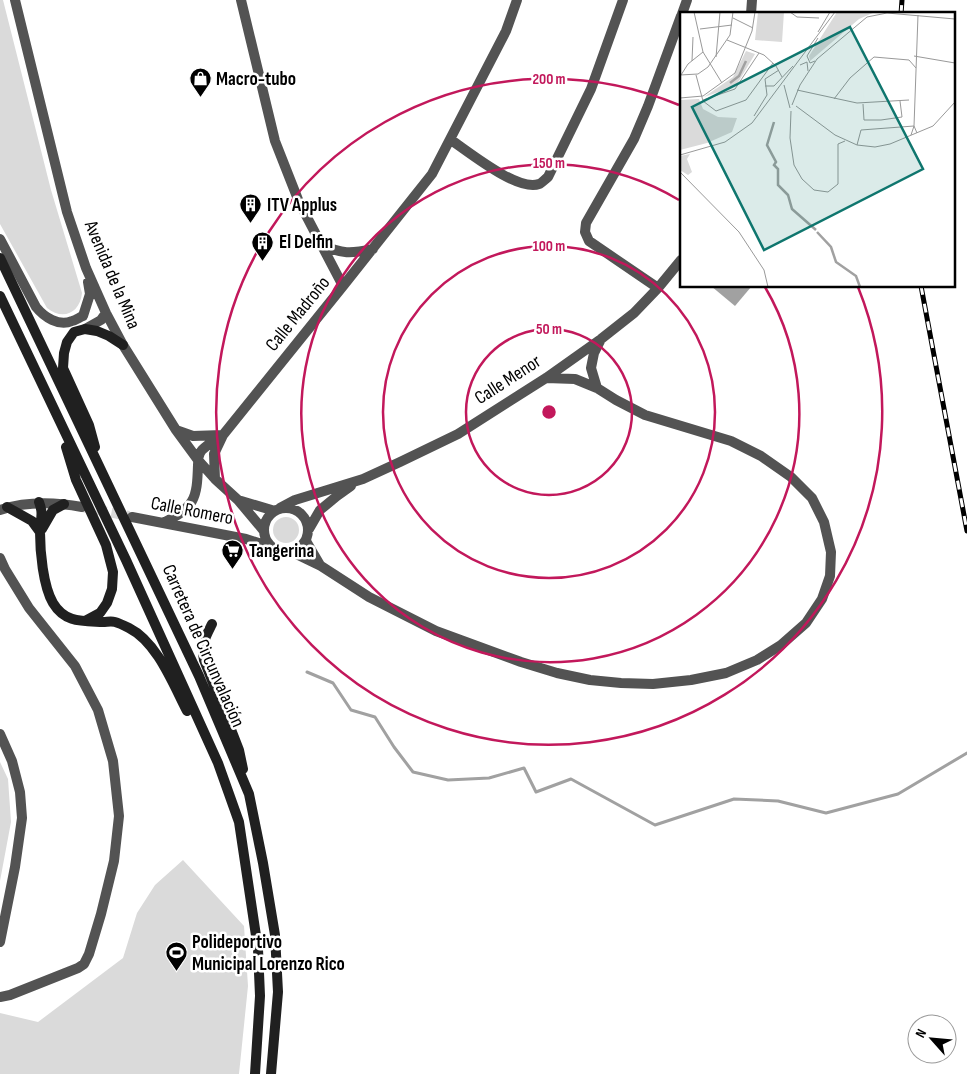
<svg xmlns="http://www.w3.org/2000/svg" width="967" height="1074" viewBox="0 0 967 1074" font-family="'Sofia Sans Condensed',sans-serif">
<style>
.green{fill:#dadada}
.water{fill:#a1a1a1}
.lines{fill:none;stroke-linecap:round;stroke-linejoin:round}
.stream{stroke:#a1a1a1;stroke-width:3}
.street-tunnel{stroke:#d9d9d9;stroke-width:10;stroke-dasharray:10 5;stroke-linecap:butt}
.street{stroke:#535353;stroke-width:10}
.secondary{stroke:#202020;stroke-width:10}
.rail-casing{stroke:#000;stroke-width:5}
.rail{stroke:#fff;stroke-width:3;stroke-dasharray:9;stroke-linecap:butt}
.ring{fill:none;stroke:#c2185b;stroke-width:2.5}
.labels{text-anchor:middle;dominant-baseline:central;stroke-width:5;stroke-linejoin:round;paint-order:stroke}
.poi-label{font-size:19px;font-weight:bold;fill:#000;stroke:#fff;text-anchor:start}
.street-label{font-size:19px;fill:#000;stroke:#fff}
.inset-river{fill:none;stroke:#a1a1a1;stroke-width:2.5}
.inset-road{fill:none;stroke:#999;stroke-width:1}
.view{fill:#0f766e;fill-opacity:0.15;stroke:#0f766e;stroke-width:2.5}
.inset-edge{fill:none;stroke:#000;stroke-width:2.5}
.centre{fill:#c2185b;stroke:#fff;stroke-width:2.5}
.ring-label{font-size:15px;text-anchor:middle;font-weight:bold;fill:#c2185b;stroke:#fff;stroke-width:5;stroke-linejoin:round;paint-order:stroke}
</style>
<rect width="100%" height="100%" fill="#fff"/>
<path class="green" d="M0 0H3L51 190 82 293C80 313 63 321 47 308L0 224Z
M273 530a13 13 0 1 1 26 0a13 13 0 1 1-26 0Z
M0 762 8 779 11 822 0 881Z
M183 860 244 926 248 986 239 1074H0V1013L38 1022 123 958 137 913 155 885Z"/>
<path class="water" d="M711 286H750L751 287 735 306Z"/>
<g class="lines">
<path class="stream" d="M307 672 333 683 351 710 375 717 394 747 413 772 448 780 489 778 524 768 536 792 571 779 655 825 734 799 778 801 826 813 898 794 967 753"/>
<path class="street-tunnel" d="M82 507 129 516"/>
<path class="street" d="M15 0 67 212 86 268 106 313 123 345 176 430 198 460 215 479 238 500 264 531
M241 0 275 141 299 202 343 286
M682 14 687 0
M751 14 752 0
M451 140C469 152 518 192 539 184 542 183 545 179 548 177L591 89 623 0
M0 239 36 307C44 317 59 327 72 321 76 320 80 317 83 316L90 294 88 282
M321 245C343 254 350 254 373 249
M658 288 589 241 585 232 586 223 634 139 648 106 681 16
M85 329 101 320 106 313
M546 378 575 379 597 388
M176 430 193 436 222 435
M215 479 214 454 223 435 343 286 432 174 506 31 517 0
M238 500 275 511
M264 530a22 22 0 1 1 44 0a22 22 0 1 1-44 0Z
M280 508 295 500 363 479 400 462 458 434 546 378 601 339 634 313 658 288 681 260
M0 510C27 501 55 502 82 507
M132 517 246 539 271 547
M163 523C195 507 197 499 198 465 198 460 199 453 202 450 207 445 215 440 221 436
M309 529 320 510 337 496 351 486
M306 541 320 565
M292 552 321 566 369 597 436 631 521 662 557 673 590 680 621 683 653 684 691 680 726 673 757 660 781 645 806 623 822 599 830 576 831 552 824 522 812 498 791 477 761 456 731 441 645 415 616 400 597 388 591 368 594 353 601 339
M0 558 5 569 29 608 75 666 98 710 113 761 119 816 114 861 101 914 89 954 84 964 78 968 10 995 0 997
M0 734 12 761 20 792 22 818 15 867 0 942"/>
<path class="secondary" d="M0 258 199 676 249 794 263 863 275 935 278 992 271 1074
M0 296 126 560 218 763 239 822 258 949 260 996 255 1074
M66 447 76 480 106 545 113 572 112 589 107 603 100 613 87 620
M95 447 89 425 63 368 64 353 67 342 74 332 85 329 97 331 109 336 123 345
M39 502C44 515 40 519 40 532 40 551 43 586 53 603 65 623 82 621 103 622 107 622 111 621 115 622 119 623 125 626 129 628 157 642 173 684 187 711
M7 507 32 521 40 532
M42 529 53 510 64 504
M212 624C205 638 201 644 204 660L239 750 243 769"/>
<defs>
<path id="rail" d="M901 14 902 0
M921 286 967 531"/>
</defs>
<use href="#rail" class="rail-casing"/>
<use href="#rail" class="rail"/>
</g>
<g class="ring">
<circle cx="549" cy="412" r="83"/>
<circle cx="549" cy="412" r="166"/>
<path d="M765 287A249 249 0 1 1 679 200"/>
<path d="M858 287A333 333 0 1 1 679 105"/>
</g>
<defs>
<symbol id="shop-pin" viewBox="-11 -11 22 30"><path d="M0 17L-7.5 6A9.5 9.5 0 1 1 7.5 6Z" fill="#000" stroke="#fff"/><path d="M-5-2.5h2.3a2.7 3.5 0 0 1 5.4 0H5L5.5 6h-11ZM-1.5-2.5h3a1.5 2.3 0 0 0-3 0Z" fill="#fff"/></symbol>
<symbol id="building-pin" viewBox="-11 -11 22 30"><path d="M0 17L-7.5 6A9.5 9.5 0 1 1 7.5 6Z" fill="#000" stroke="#fff"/><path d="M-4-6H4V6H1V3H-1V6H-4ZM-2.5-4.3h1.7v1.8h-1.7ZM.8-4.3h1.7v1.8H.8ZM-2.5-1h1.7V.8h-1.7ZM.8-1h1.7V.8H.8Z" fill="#fff"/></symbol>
<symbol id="supermarket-pin" viewBox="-11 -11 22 30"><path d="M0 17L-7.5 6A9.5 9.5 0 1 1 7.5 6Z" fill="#000" stroke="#fff"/><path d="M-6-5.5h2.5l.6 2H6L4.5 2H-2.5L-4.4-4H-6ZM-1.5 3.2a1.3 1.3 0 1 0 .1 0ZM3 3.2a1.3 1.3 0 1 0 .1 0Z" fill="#fff"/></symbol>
<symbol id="stadium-pin" viewBox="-11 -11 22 30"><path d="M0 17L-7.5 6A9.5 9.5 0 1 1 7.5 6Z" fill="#000" stroke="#fff"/><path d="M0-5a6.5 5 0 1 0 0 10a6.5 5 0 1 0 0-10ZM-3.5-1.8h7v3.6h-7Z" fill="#fff"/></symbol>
</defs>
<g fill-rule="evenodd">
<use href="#shop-pin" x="188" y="66" width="25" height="34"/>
<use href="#building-pin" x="238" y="192" width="25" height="34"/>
<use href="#building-pin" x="250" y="230" width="25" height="34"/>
<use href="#supermarket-pin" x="220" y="538" width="25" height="34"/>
<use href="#stadium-pin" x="164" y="940" width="25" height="34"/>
</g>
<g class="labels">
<g class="poi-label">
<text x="216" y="79">Macro-tubo</text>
<text x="267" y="205">ITV Applus</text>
<text x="279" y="242">El Delfin</text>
<text x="249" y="551">Tangerina</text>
<text x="192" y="942">Polideportivo<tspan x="192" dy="22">Municipal Lorenzo Rico</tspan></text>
</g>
<g class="street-label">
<text transform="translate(112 275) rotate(67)">Avenida de la Mina</text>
<text transform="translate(298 314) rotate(-51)">Calle Madroño</text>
<text transform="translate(508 380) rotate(-33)">Calle Menor</text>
<text transform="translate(192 511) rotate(11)">Calle Romero</text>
<text transform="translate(203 646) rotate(66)">Carretera de Circunvalación</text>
</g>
</g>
<g transform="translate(680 12)">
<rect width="275" height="275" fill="#fff"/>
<path d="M78 0H104L102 30 75 28ZM157 0H195L179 7 130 49 129 44ZM66 39 75 42 56 74 24 85 53 65ZM19 87 23 97 38 105 57 106 52 120 27 131 0 138V88ZM10 142 7 147 12 160 8 163 0 158V144Z" fill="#dadada"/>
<path class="inset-river" d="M50 71 59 64 66 49M94 110 87 133 96 150 94 153 98 157V173L108 183 112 197 136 218M137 220 151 235 156 250 176 264 180 275"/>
<path class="inset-road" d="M14 0 23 40 42 71M110 0 117 5 139 6M53 6 73 16M20 17 52 13M138 20 150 0M47 28 84 43 96 54 102 65M234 44 275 51M36 45 40 0M12 49 13 25M135 49 130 51 127 44 138 26M120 53 127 50 128 59M0 63 18 62 28 55 50 23 53 0M1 63 8 52 23 40M16 63 23 89 36 99 66 88 93 51M104 73 110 96M85 74H94L113 54M117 78 177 91 229 88M0 86 23 84 55 61 72 19 75 0M154 87 170 66 194 45 229 48 236 56M23 88 55 77 79 41M183 92 184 108H201L222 105 220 89M112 93 120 73 137 47 187 5 207 1 275 7M116 94 155 123 177 133 195 135 210 132 253 114 275 90M111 99 110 126 114 153 122 167 134 178 148 180 158 172V132L165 129M74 104 87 83 85 67 99 58M237 121 234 114 238 3M177 133 181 118 234 114 231 123M0 143 45 130 72 111 155 0M0 160 59 220 84 258 88 275"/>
<path class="view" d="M170 15 243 157 84 238 12 95Z"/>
<rect width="275" height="275" class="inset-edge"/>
</g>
<circle cx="549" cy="412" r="8" class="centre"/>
<g class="ring-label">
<text x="549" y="84">200 m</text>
<text x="549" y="168">150 m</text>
<text x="549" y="251">100 m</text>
<text x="549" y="334">50 m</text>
</g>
<g transform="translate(932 1039) rotate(297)"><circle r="24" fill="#ffffff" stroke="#999999"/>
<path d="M0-4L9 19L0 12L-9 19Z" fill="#000000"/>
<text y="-8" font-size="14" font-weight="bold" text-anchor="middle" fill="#000000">N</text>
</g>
</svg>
